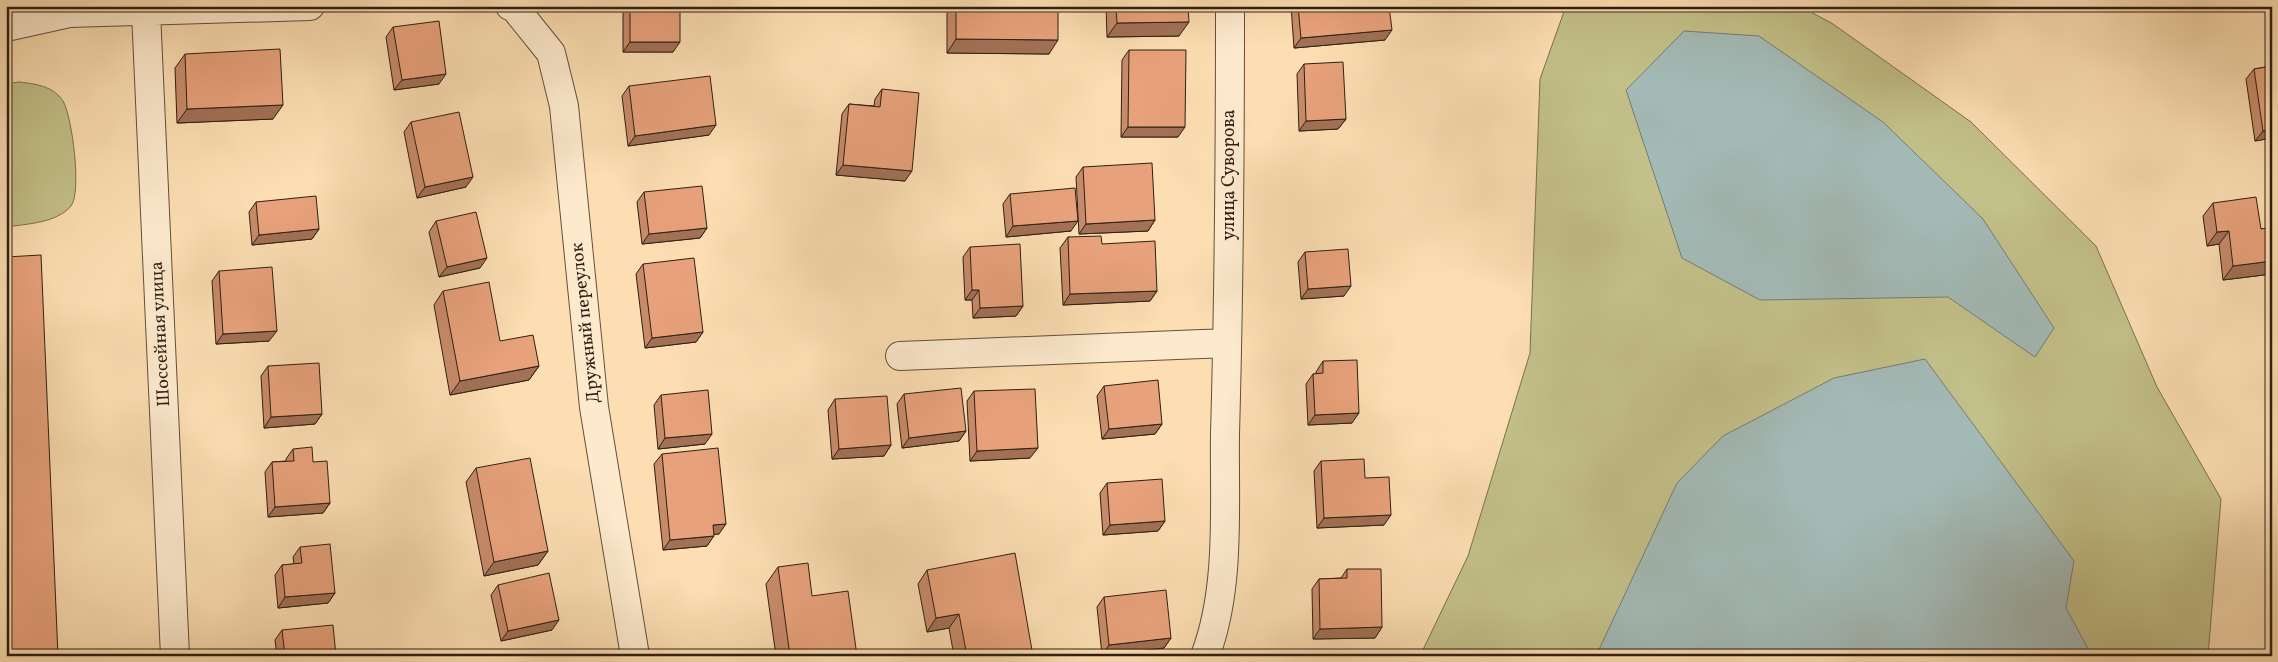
<svg xmlns="http://www.w3.org/2000/svg" width="2278" height="662" viewBox="0 0 2278 662" font-family="Vollkorn,serif">
<style>
.green{fill:#c3c089;stroke:#79704e}
.water{fill:#a3bab6;stroke:#757c75}
.lines{fill:none;stroke-linecap:round;stroke-linejoin:round}
.minor-casing{stroke:#624f3c;stroke-width:30}
.tertiary-casing{stroke:#624f3c;stroke-width:30}
.minor{stroke:#fdeacd;stroke-width:28}
.tertiary{stroke:#fdeacd;stroke-width:28}
.wall{fill:#c88b6a;stroke:#2f1f14}
.shaded-wall{fill:#a27156;stroke:#2f1f14}
.building{fill:#e8a27b;stroke:#2f1f14}
.labels{text-anchor:middle;dominant-baseline:central;stroke-width:4;stroke-linejoin:round;paint-order:stroke}
.street-label{font-size:18px;fill:#2f1f14;stroke:#fdeacd}
</style>
<rect width="100%" height="100%" fill="#fcdeb2"/>
<filter id="stains"><feTurbulence type="fractalNoise" baseFrequency=".004" numOctaves="4"/><feColorMatrix values="0 0 0 0 .2 0 0 0 0 .09 0 0 0 0 .02 0 0 0 .5 -.17"/></filter>
<radialGradient id="worn" r=".72"><stop offset=".6" stop-color="#630" stop-opacity="0"/><stop offset="1" stop-color="#630" stop-opacity=".3"/></radialGradient>
<path class="green" d="M1566 6H1800L1833 24 1971 122 2096 246 2157 387 2221 499 2208 656H1420L1468 556 1530 353 1540 79Z
M19 82C36 84 53 86 63 101 72 116 82 192 71 206 57 223 26 224 6 227V84Z"/>
<path class="water" d="M1684 31 1759 36 1883 122 1983 219 2054 328 2035 357 1948 297 1760 300 1682 258 1626 90Z
M1925 359 2074 561 2066 608 2092 656H1596L1677 483 1723 436 1834 378Z"/>
<g class="lines">
<defs>
<path id="minor" d="M510 6 514 7 551 53 564 106 594 407 635 656
M146 12 175 656
M69 13 310 6
M900 356 1227 343
M1205 656C1231 588 1224 506 1225 434 1229 292 1230 149 1230 6"/>
<path id="tertiary" d="M6 27 69 13 75 6"/>
</defs>
<use href="#minor" class="minor-casing"/>
<use href="#tertiary" class="tertiary-casing"/>
<use href="#minor" class="minor"/>
<use href="#tertiary" class="tertiary"/>
</g>
<path class="wall" d="M623 6H680L673 52H623Z
M947 6H1058L1049 54 947 53Z
M1106 6H1188L1179 36 1107 37Z
M1291 6H1389L1385 40 1294 48Z
M393 27 439 84 394 90 386 37Z
M1129 50 1178 137H1121L1122 60Z
M185 54 273 119 177 123 175 68Z
M1304 64 1346 119 1338 129 1299 131 1297 74Z
M2272 66V138L2255 141 2246 79 2254 69Z
M629 86 709 135 628 146 622 96Z
M882 89 905 181 836 175 842 114 849 104 874 106 875 99Z
M411 122 466 187 417 198 404 132Z
M1083 167 1155 220 1148 231 1079 234 1076 177Z
M644 192 707 228 700 238 642 244 637 202Z
M1010 194 1071 231 1006 237 1003 204Z
M256 202 319 229 312 239 252 245 249 212Z
M2213 203 2261 229 2269 228 2267 215 2272 208V274L2223 280 2219 244 2207 246 2203 216Z
M436 221 480 268 439 277 429 232Z
M1068 237 1102 244 1157 291 1150 301 1063 305 1060 248Z
M970 247 1023 306 1016 316 973 318 972 300H965L963 257Z
M1305 252 1344 296 1301 299 1298 262Z
M643 264 703 332 696 342 645 348 636 274Z
M219 271 269 341 216 344 212 281Z
M443 291 500 341 539 366 529 380 450 395 434 305Z
M1323 361 1352 423 1308 425 1306 384 1313 374H1316V372Z
M268 366 322 414 315 424 264 428 261 376Z
M1104 386 1162 424 1155 434 1102 439 1097 396Z
M974 391 1030 458 970 461 967 401Z
M904 394 966 431 959 441 902 448 897 404Z
M661 395 705 444 658 449 654 405Z
M835 399 891 445 884 456 832 459 828 410Z
M293 449 313 462 330 503 323 513 268 517 265 472 272 462 286 461V459Z
M662 454 719 534H714L707 546 663 550 654 464Z
M1321 461 1365 478 1384 525 1317 528 1314 471Z
M476 468 548 551 538 565 484 576 466 482Z
M1107 483 1165 521 1158 531 1103 535 1100 493Z
M300 547 335 593 328 603 278 608 275 575 282 565 294 564 293 557Z
M778 567 812 596 857 656H776L766 584Z
M1347 569 1382 627 1375 638 1313 639 1312 589 1319 579 1341 578Z
M927 570 1033 656H954L949 628 927 632 918 584Z
M498 585 552 630 501 641 491 595Z
M1104 597 1171 638 1164 648 1102 655 1097 607Z
M282 630 336 656H277L275 640Z"/>
<path class="shaded-wall" d="M1189 22 1179 36 1107 37 1117 23Z
M1392 30 1385 40 1294 48 1301 38Z
M956 39 1058 40 1049 54 947 53Z
M630 42H680L673 52H623Z
M446 74 439 84 394 90 402 80Z
M283 105 273 119 177 123 187 109Z
M1346 119 1338 129 1299 131 1306 121Z
M716 125 709 135 628 146 635 136Z
M1128 127H1185L1178 137H1121Z
M2272 129V138L2255 141 2263 131Z
M843 165 912 171 905 181 836 175Z
M473 177 466 187 417 198 425 187Z
M1155 220 1148 231 1079 234 1086 224Z
M1078 221 1071 231 1006 237 1013 226Z
M707 228 700 238 642 244 649 234Z
M319 229 312 239 252 245 259 235Z
M2229 231 2219 244 2207 246 2217 232Z
M487 258 480 268 439 277 447 267Z
M2272 261V274L2223 280 2233 266Z
M1351 286 1344 296 1301 299 1308 289Z
M972 290H979L972 300H965Z
M1157 291 1150 301 1063 305 1070 294Z
M1023 306 1016 316 973 318 980 308Z
M277 331 269 341 216 344 223 334Z
M703 332 696 342 645 348 652 338Z
M539 366 529 380 450 395 460 381Z
M1359 413 1352 423 1308 425 1315 415Z
M322 414 315 424 264 428 271 417Z
M1162 424 1155 434 1102 439 1109 429Z
M966 431 959 441 902 448 909 438Z
M712 434 705 444 658 449 665 438Z
M891 445 884 456 832 459 839 449Z
M1038 448 1030 458 970 461 977 451Z
M330 503 323 513 268 517 275 507Z
M1391 515 1384 525 1317 528 1324 518Z
M1165 521 1158 531 1103 535 1110 525Z
M726 524 719 534 706 535 713 525Z
M714 536 707 546 663 550 670 540Z
M548 551 538 565 484 576 494 562Z
M335 593 328 603 278 608 285 597Z
M959 614 949 628 927 632 936 618Z
M559 620 552 630 501 641 508 631Z
M1382 627 1375 638 1313 639 1320 629Z
M1171 638 1164 648 1102 655 1109 645Z"/>
<path class="building" d="M630 6H680V42H630Z
M956 6H1058V40L956 39Z
M1116 6H1188L1189 22 1117 23Z
M1298 6H1389L1392 30 1301 38Z
M439 21 446 74 402 80 393 27Z
M280 49 283 105 187 109 185 54Z
M1129 50H1186L1185 127H1128Z
M1343 62 1346 119 1306 121 1304 64Z
M2272 66V129L2263 131 2254 69Z
M710 76 716 125 635 136 629 86Z
M882 89 919 93 912 171 843 165 849 104 880 107Z
M459 112 473 177 425 187 411 122Z
M1152 163 1155 220 1086 224 1083 167Z
M702 186 707 228 649 234 644 192Z
M1075 188 1078 221 1013 226 1010 194Z
M316 196 319 229 259 235 256 202Z
M2256 197 2261 229 2272 227V261L2233 266 2229 231 2217 232 2213 203Z
M476 212 487 258 447 267 436 221Z
M1101 236 1102 244 1155 241 1157 291 1070 294 1068 237Z
M1020 244 1023 306 980 308 979 290H972L970 247Z
M1348 249 1351 286 1308 289 1305 252Z
M41 255 58 656H6V257Z
M694 258 703 332 652 338 643 264Z
M272 267 277 331 223 334 219 271Z
M489 282 500 341 533 335 539 366 460 381 443 291Z
M1357 360 1359 413 1315 415 1313 374 1323 373V361Z
M319 363 322 414 271 417 268 366Z
M1158 380 1162 424 1109 429 1104 386Z
M961 388 966 431 909 438 904 394Z
M1035 389 1038 448 977 451 974 391Z
M708 390 712 434 665 438 661 395Z
M887 396 891 445 839 449 835 399Z
M312 447 313 462 327 461 330 503 275 507 272 462 294 461 293 449Z
M718 448 726 524 713 525 714 536 670 540 662 454Z
M530 458 548 551 494 562 476 468Z
M1364 459 1365 478 1389 477 1391 515 1324 518 1321 461Z
M1162 479 1165 521 1110 525 1107 483Z
M330 544 335 593 285 597 282 565 302 563 300 547Z
M1015 553 1033 656H967L959 614 936 618 927 570Z
M808 563 812 596 848 591 857 656H790L778 567Z
M1347 569H1381L1382 627 1320 629 1319 579 1347 578Z
M549 573 559 620 508 631 498 585Z
M1166 590 1171 638 1109 645 1104 597Z
M333 625 336 656H285L282 630Z"/>
<g class="labels">
<g class="street-label">
<text transform="translate(1229 175) rotate(-90)">улица Суворова</text>
<text transform="translate(586 323) rotate(-96)">Дружный переулок</text>
<text transform="translate(161 334) rotate(-93)">Шоссейная улица</text>
</g>
</g>
<rect width="2278" height="662" fill="none" stroke="#fcdeb2" stroke-width="25"/>
<rect x="8" y="8" width="2263" height="647" fill="none" stroke="#2f1f14" stroke-width="2.5"/>
<rect x="12" y="12" width="2253" height="637" fill="none" stroke="#2f1f14"/>
<rect width="100%" height="100%" filter="url(#stains)"/>
<rect width="100%" height="100%" fill="url(#worn)"/>
</svg>
